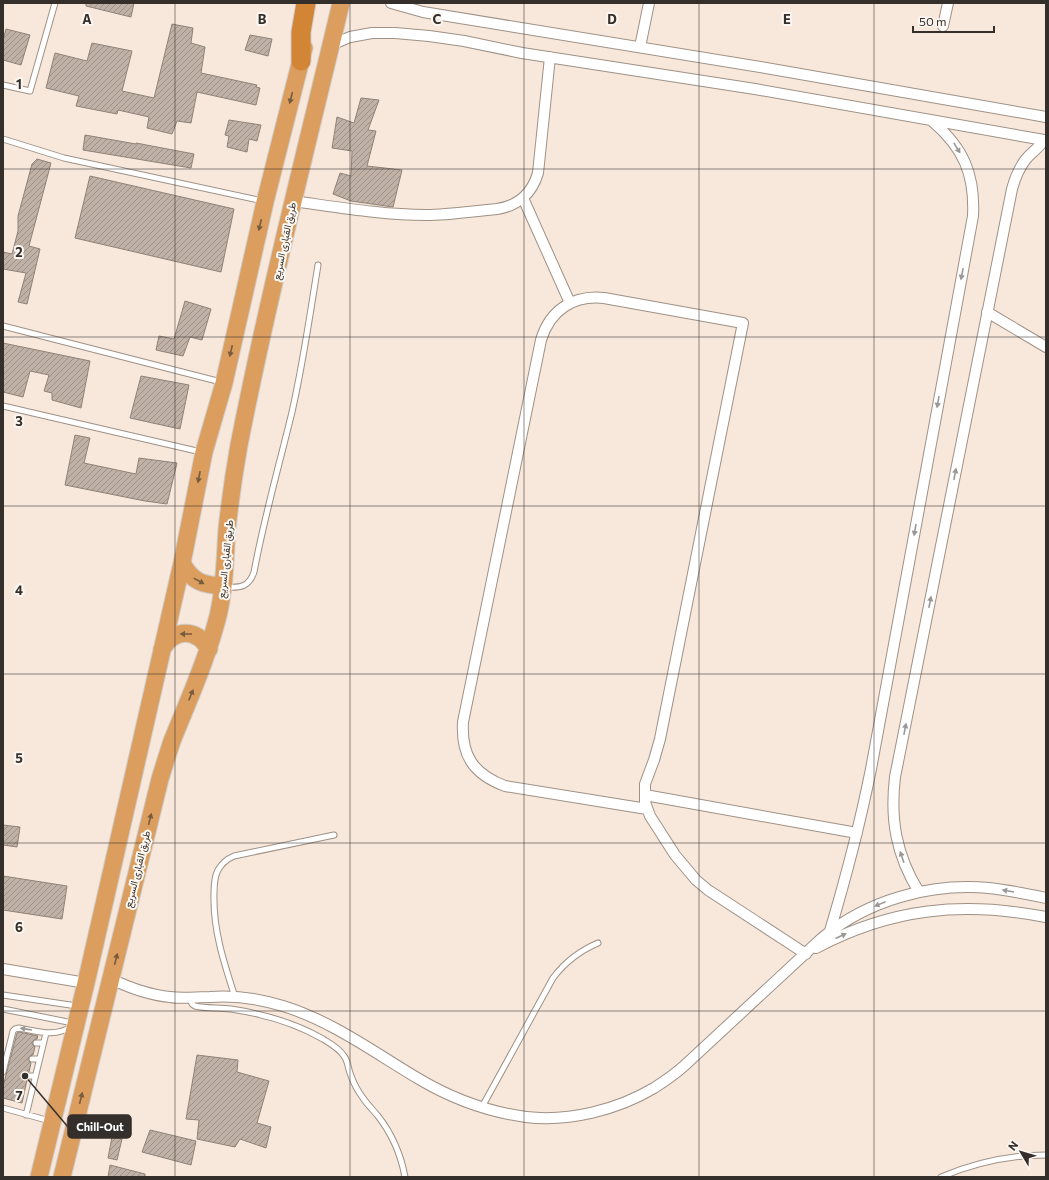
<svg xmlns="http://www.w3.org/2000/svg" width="1049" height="1180" viewBox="0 0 1049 1180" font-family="Commissioner,Vazirmatn,sans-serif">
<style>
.building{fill:url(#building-hatch);stroke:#908277}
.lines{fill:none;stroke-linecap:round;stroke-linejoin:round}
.service-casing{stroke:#9f9186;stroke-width:7}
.minor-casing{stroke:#9f9186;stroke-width:12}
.trunk-casing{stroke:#cfcdcc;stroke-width:19}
.motorway-casing{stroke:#cfcdcc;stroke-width:21}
.service{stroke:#fff;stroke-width:5}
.minor{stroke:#fff;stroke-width:10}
.trunk{stroke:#db9e5e;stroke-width:17}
.motorway{stroke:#d28535;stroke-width:19}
.oneway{fill:#775b3f}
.oneway2{fill:#9a9795}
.grid{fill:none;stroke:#352f2b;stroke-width:1;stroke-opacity:0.55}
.labels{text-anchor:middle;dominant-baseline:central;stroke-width:4;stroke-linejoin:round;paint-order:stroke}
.street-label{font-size:10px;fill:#352f2b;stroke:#fdf7f2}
.grid-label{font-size:13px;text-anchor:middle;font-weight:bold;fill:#352f2b;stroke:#fdf7f2;stroke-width:4;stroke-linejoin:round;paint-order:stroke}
.leader{fill:none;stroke:#352f2b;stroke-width:1.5}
.callout-dot{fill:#352f2b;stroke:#fdf7f2;stroke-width:1.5}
.callout{fill:#352f2b;stroke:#352f2b;stroke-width:1.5}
.callout-label{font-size:11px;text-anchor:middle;font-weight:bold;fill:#fff}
</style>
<defs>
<pattern id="building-hatch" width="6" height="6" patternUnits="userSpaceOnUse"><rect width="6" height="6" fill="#bfb1a5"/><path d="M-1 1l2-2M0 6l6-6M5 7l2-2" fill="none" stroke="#9c9087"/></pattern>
</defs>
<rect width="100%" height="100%" fill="#f7e8db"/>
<path class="building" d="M86 3H134L131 17 86 6Z
M172 24 193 28 191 43 205 47 201 73 257 85 256 87 260 88 256 105 197 92 191 123 177 121 172 134 147 128 149 117 118 110 117 114 76 106 79 96 46 88 55 53 87 61 92 43 132 51 122 91 154 98Z
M6 29 30 35 21 65 3 60V40Z
M250 35 272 39 268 56 245 50Z
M361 98 379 100 368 130 376 131 367 166 402 170 393 207 351 201 333 194 340 173 351 176 352 151 332 148 337 117 354 123Z
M229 120 261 125 257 141 249 139 247 152 227 147 229 136 225 135Z
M85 135 136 144V143L194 154 191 168 83 150Z
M37 159 51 163 29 246 40 249 27 304 18 302 26 273 3 269V252L12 254 18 231V216L32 164Z
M90 176 234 209 221 272 75 238Z
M185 301 211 309 202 340 190 337 183 356 156 350 159 336 174 339Z
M3 343 90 361 81 408 52 400V393L44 391 49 375 30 371 23 397 3 392Z
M141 376 189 385 180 429 130 418Z
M75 435 90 438 84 463 136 474 139 458 177 463 167 504 145 501 65 485Z
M3 825 20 827 17 847 3 845Z
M3 876 67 886 62 919 3 910Z
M19 1032 38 1036 37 1039 34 1040 32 1043 33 1045 35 1047 33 1055 30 1056 28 1059 29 1061 31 1063 29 1072 26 1073 24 1076 25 1078 27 1080 22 1103 3 1098V1087L6 1075 17 1033Z
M197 1055 238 1060 237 1072 269 1081 257 1123 271 1127 266 1148 240 1139 235 1147 197 1139 199 1120 186 1119Z
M150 1130 196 1141 191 1165 142 1152Z
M112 1137 122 1139 117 1160 108 1158Z
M110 1165 145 1174V1177H108Z"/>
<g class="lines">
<defs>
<path id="service" d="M3 85 30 91 55 3
M3 139 64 158 263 201
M3 326 221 382
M3 406 201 452
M226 587C240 588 249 587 254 572 264 518 279 466 292 412 303 364 310 314 318 265
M3 995 77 1006
M235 997C224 963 213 930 214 894 214 886 214 877 218 870 222 863 227 859 234 856L334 835
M190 998 192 1004 195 1006C207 1009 219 1007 231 1009 264 1014 295 1023 323 1039 331 1044 339 1048 344 1056 348 1061 348 1068 350 1073 353 1082 357 1090 363 1098 367 1104 373 1110 378 1116 392 1134 401 1155 405 1177
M3 1009 73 1023
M36 1043H43
M32 1059H39
M3 1072 13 1031 15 1029 19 1028C36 1031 56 1038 72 1026
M28 1076H35
M482 1107 553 978C565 962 579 951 598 943
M3 1108 50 1121
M26 1115 46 1033
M941 1177C974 1163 1010 1155 1046 1155"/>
<path id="minor" d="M391 3 423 12 766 68 1046 117
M943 26 948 3
M331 45 350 37 372 33H395L429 36 464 41 522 53 755 89 1044 140C1039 148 1032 152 1026 159 1019 168 1015 178 1012 189L895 777C890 819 896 855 919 892
M640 47 649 3
M523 198 570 303
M292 201C337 207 382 215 426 215 450 215 473 211 497 209 517 206 532 194 538 173L550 57
M987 312 1046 347
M645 795 857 833
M647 809 505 786C473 774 461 755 463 722L541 340C550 310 573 295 604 298L743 323 660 739 654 760 645 784V802L650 816 675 855 696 880 708 890 806 954
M830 931C846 877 860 824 871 769L973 216C975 175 964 148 932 121
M816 948C891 908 963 901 1046 917
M3 969 86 983
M111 979C130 988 149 995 170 997 183 999 196 997 210 997 234 995 260 999 283 1006 332 1021 375 1053 419 1079 451 1098 489 1112 526 1117 569 1122 617 1110 654 1088 665 1081 675 1074 684 1066L822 938C868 900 929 883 989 888 1008 890 1027 894 1046 898"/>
<path id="trunk" d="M182 563C192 582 203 585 223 586
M162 649C175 628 196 628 209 649
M39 1177 86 983 182 563 204 452 224 383 265 202 304 48
M62 1177 160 779C164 766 168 753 172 741 189 699 207 659 218 616 225 587 225 558 227 529 230 501 234 473 239 445 268 297 306 150 341 3"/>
<path id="motorway" d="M301 61V32L306 3"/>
</defs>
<use href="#service" class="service-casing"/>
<use href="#minor" class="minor-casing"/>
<use href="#trunk" class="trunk-casing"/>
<use href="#motorway" class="motorway-casing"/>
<use href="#service" class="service"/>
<use href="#minor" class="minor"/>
<use href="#trunk" class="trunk"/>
<use href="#motorway" class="motorway"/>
</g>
<defs><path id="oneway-solid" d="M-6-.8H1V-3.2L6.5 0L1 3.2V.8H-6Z"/></defs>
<g class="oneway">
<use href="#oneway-solid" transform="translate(291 98) rotate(104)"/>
<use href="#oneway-solid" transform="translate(260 225) rotate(103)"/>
<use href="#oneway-solid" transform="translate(231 351) rotate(103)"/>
<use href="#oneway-solid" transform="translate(199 477) rotate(101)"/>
<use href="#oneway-solid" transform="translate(199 581) rotate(29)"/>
<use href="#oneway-solid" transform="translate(186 634) rotate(-180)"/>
<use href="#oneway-solid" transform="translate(191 695) rotate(-68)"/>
<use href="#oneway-solid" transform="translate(150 819) rotate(-76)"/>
<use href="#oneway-solid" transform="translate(116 959) rotate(-76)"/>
<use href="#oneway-solid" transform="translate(81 1098) rotate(-76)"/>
</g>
<g class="oneway2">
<use href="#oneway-solid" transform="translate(957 148) rotate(58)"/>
<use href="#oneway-solid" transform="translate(962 274) rotate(101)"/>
<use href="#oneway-solid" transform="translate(938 402) rotate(100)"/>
<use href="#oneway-solid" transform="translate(955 474) rotate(-79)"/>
<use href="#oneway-solid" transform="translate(915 530) rotate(100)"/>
<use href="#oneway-solid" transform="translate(930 602) rotate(-79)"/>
<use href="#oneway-solid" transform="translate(905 729) rotate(-79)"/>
<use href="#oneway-solid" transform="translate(902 857) rotate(-109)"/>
<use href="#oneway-solid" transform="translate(1008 891) rotate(-170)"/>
<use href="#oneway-solid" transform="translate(880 904) rotate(158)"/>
<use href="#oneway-solid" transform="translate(841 936) rotate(-24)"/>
<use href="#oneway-solid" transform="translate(26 1029) rotate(-171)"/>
</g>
<path class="grid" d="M175 3V1177M350 3V1177M524 3V1177M699 3V1177M874 3V1177M3 169H1046M3 337H1046M3 506H1046M3 674H1046M3 843H1046M3 1011H1046"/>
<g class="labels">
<g class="street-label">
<text transform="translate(284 241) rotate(-78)">طريق القبارى السريع</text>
<text transform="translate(225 559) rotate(-84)">طريق القبارى السريع</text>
<text transform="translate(137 869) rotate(-76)">طريق القبارى السريع</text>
</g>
</g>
<g class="grid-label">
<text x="87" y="24">A</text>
<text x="262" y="24">B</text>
<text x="437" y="24">C</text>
<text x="612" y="24">D</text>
<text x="787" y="24">E</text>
<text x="19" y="89">1</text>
<text x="19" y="257">2</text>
<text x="19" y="426">3</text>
<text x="19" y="595">4</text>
<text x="19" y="763">5</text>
<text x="19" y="932">6</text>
<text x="19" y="1100">7</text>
</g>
<path class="leader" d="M25 1076L68 1127"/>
<circle class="callout-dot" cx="25" cy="1076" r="4"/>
<rect class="callout" x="68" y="1115" width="63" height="23" rx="4"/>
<g class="callout-label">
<text x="100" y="1131">Chill-Out</text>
</g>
<rect width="1049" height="1180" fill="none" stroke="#352f2b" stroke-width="8"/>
<g transform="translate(1021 1152) rotate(308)" stroke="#fdf7f2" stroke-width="3" paint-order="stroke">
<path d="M0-3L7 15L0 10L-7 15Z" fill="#352f2b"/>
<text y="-6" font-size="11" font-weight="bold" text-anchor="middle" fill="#352f2b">N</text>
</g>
<path d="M913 26v6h81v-6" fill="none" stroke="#352f2b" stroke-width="2"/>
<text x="919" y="26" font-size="12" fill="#352f2b" stroke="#fdf7f2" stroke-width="3" paint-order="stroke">50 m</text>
</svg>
